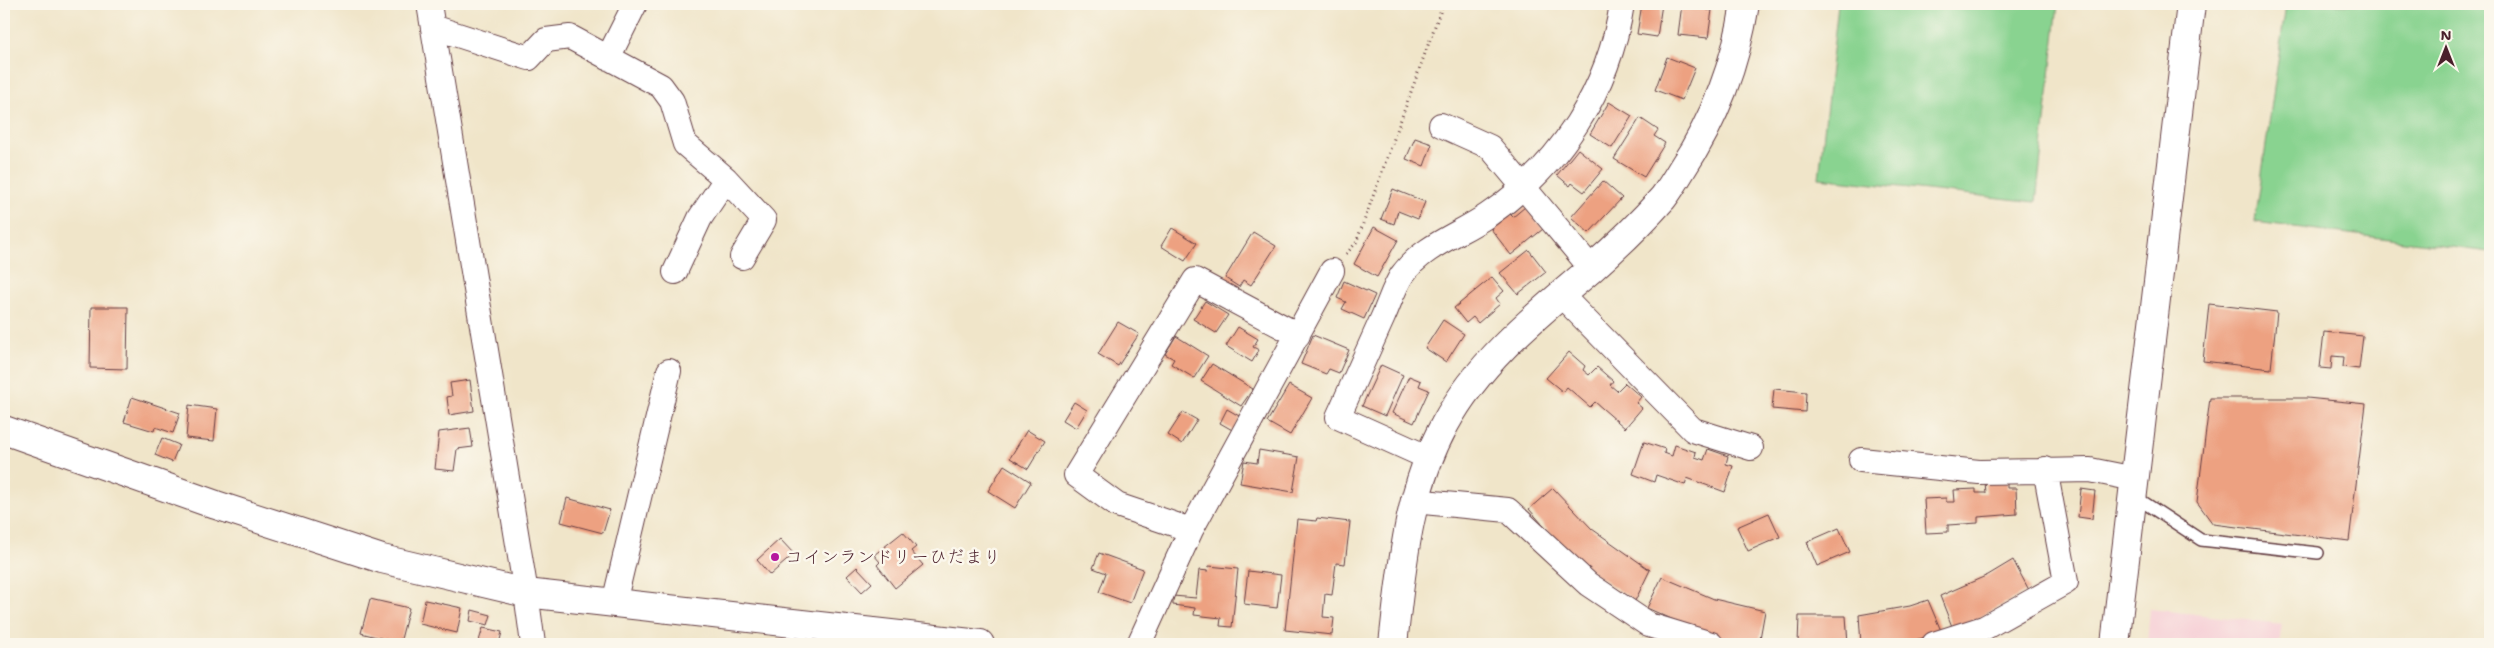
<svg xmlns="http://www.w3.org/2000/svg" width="2494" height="648" viewBox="0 0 2494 648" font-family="'Shantell Sans','Klee One',sans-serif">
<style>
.built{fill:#f6cfd6}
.green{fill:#89d390;stroke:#6a795e}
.building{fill:#eda181}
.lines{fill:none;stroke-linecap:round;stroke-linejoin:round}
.service-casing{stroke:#633d43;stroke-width:14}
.minor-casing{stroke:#633d43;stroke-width:26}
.tertiary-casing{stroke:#633d43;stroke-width:30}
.path{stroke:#633d43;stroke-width:3;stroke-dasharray:1 4;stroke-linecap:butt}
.service{stroke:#fff;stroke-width:11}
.minor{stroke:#fff;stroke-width:24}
.tertiary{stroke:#fff;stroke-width:28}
.poi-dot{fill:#b5179e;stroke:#fbf7ec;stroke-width:2}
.labels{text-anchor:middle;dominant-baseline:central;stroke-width:5;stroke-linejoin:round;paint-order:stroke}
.poi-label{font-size:18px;fill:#4a1f2b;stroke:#fbf7ec;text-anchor:start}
</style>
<rect width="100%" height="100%" fill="#fbf7ec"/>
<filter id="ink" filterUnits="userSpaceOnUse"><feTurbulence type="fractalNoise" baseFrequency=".02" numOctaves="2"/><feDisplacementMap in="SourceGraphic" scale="10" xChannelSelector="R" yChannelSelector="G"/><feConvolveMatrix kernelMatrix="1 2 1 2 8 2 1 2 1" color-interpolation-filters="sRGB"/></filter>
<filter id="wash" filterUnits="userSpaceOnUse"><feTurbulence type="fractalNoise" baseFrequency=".0096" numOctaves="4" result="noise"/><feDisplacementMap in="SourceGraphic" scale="20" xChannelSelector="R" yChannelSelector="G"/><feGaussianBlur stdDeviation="1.12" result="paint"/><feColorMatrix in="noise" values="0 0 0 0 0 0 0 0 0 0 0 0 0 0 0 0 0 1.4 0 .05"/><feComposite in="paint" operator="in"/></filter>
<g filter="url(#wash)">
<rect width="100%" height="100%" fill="#f0e5c9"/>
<path class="built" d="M2150 609 2282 624 2279 644H2147Z"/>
<path class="green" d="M1838 4H2058L2036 202 1819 178Z
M2286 4H2490V252L2255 222Z"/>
<g id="blocks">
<path class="building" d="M1642 4H1662L1657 37 1637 34Z
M1682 4H1707V10H1712L1708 38 1678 35Z
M1667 57 1695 68 1682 100 1655 90Z
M1609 102 1632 116 1612 148 1590 134Z
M1640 118 1658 130 1654 136 1665 143 1644 177 1614 159Z
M1415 138 1432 144 1424 166 1406 159Z
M1578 149 1603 169 1584 192 1572 183 1570 186 1557 175Z
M1603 181 1622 198 1589 233 1571 217Z
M1393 189 1425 202 1418 219 1398 211 1394 224 1381 219Z
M1525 207 1543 229 1511 255 1491 229 1510 214 1513 217Z
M1374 227 1398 240 1377 277 1354 264Z
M1172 228 1197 243 1185 261 1161 246Z
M1253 232 1276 246 1251 285 1243 280 1239 287 1225 278Z
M1529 250 1546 272 1518 294 1500 273Z
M1492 277 1504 291 1496 298 1500 304 1478 323 1473 317 1466 323 1454 308Z
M1344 281 1375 295 1364 319 1342 309 1346 302 1337 298Z
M1205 301 1228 315 1216 333 1193 319Z
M2209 304 2277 312 2271 369 2203 361Z
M91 307H128L127 369 90 368Z
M1443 320 1464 334 1446 362 1425 348Z
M1118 322 1139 334 1118 366 1098 354Z
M1238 327 1258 339 1253 347 1259 350 1252 362 1226 346Z
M2324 332 2363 336 2359 369 2343 367 2344 357 2332 356 2331 369 2320 368Z
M1313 335 1349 350 1339 373 1329 369 1326 374 1301 364Z
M1176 336 1208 356 1194 378 1171 364 1174 359 1165 354Z
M1569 352 1585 366 1583 370 1589 375 1597 367 1613 381 1610 385 1617 391 1625 383 1641 397 1636 403 1642 408 1625 428 1595 402 1590 407 1567 387 1563 392 1546 378Z
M1212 364 1253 389 1241 406 1201 381Z
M1381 365 1403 375 1385 416 1362 406Z
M1409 376 1421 381 1419 386 1429 390 1414 423 1392 413Z
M470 380 474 411 449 415 447 397 452 396 450 383Z
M1289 385 1312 398 1290 435 1267 422Z
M1774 389 1806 392 1805 412 1772 409Z
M132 397 180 413 173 433 155 427 154 431 124 422Z
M2210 398H2307L2366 404 2349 541 2213 524 2197 502Z
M1074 402 1087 410 1076 428 1063 420Z
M189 405 217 409 214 441 186 438Z
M1227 409 1241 417 1234 431 1220 423Z
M1183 412 1197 420 1182 444 1168 435Z
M470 428 473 447 457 449 454 471 435 469 439 432Z
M1027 430 1045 441 1028 469 1010 458Z
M162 438 179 445 172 462 155 455Z
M1644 442 1665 449 1664 453 1672 456 1675 445 1696 452 1695 457 1704 460 1708 449 1728 456 1726 464 1733 466 1725 492 1687 478 1685 485 1656 475 1654 482 1633 474Z
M1259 450 1299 457 1293 492 1240 483 1244 461 1257 463Z
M1004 465 1031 482 1015 508 988 491Z
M2007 480V488H2016L2017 514 1978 517V523L1948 525V532L1926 533 1924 499 1946 498V502H1955L1954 490 1976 489V493H1986L1985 482Z
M1553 488 1592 529 1650 570 1635 601 1595 574 1549 532 1529 509Z
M2081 489 2095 491 2092 519 2078 517Z
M567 498 610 510 603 533 561 522Z
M1769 513 1780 537 1748 551 1737 527Z
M1317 518 1350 522 1345 564 1336 563 1332 595 1325 594 1323 617 1334 618 1332 635 1285 630 1297 519 1316 521Z
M1839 528 1850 552 1817 566 1807 542Z
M903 532 916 547 911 551 923 565 895 588 877 565 880 562 874 555Z
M780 539 794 554 770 575 757 560Z
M1099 553 1143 569 1130 603 1099 592 1106 573 1093 568Z
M2013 560 2029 590 1975 620 1953 629 1940 596 1988 575Z
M1209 566 1238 569 1232 627 1220 626 1221 618 1194 615 1195 608 1173 605V596L1196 598 1199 570 1208 571Z
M857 567 872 583 862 592 847 576Z
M1248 571 1281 575 1277 608 1244 604Z
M1662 577 1714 599 1765 611 1759 644 1733 642 1703 633 1647 608Z
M370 599 409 608 400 643 361 633Z
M425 600 462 608 457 633 420 624Z
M1928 600 1942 633 1899 644H1861L1859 615 1910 606Z
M472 610 491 615 488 625 470 621Z
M1799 616H1846L1848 644H1798Z
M483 628 502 632 499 644H478Z"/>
</g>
</g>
<g filter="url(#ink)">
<use href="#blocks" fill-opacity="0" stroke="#633d43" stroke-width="1"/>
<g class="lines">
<defs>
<path id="service" d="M2134 496 2201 540 2318 553"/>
<path id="minor" d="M429 4 526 593 533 644
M433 27 529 58 546 40 570 37 661 86 672 101 685 144 726 179 764 220 742 257
M608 58 635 4
M1441 125 1490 147 1591 268
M675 272 700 218 726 179
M1560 294 1693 430 1751 448
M1429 458 1338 417C1353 383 1368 350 1383 317 1389 304 1394 287 1402 275 1424 245 1459 235 1488 215 1560 166 1609 90 1622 4
M1861 460 1979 472 2090 470 2135 479
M1413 501 1508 510 1588 584 1649 625 1711 644
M1191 530 1117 505 1076 475 1195 280 1298 335
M614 603 669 371
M1139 644 1191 530 1332 271
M1934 644 1984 628 2066 582 2045 469"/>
<path id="tertiary" d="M4 430 216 505 382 559 526 593 980 644
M1393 644C1402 567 1407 493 1445 424 1480 360 1536 316 1590 270 1615 248 1641 223 1663 198 1670 189 1676 179 1682 169 1715 119 1736 63 1745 4
M2115 644 2191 4"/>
</defs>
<use href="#service" class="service-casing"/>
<use href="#minor" class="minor-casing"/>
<use href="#tertiary" class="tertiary-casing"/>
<path class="path" d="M1346 254 1356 243 1443 4"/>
<use href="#service" class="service"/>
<use href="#minor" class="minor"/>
<use href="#tertiary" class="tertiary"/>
</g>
</g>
<circle class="poi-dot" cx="775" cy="557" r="5"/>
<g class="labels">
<g class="poi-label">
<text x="785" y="557">コインランドリーひだまり</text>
</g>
</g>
<rect width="2494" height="648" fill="none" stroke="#fbf7ec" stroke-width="20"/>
<g transform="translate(2446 48)" stroke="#fbf7ec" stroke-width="4" paint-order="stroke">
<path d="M0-4L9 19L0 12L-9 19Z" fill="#4a1f2b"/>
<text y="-8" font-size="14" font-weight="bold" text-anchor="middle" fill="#4a1f2b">N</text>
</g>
</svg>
